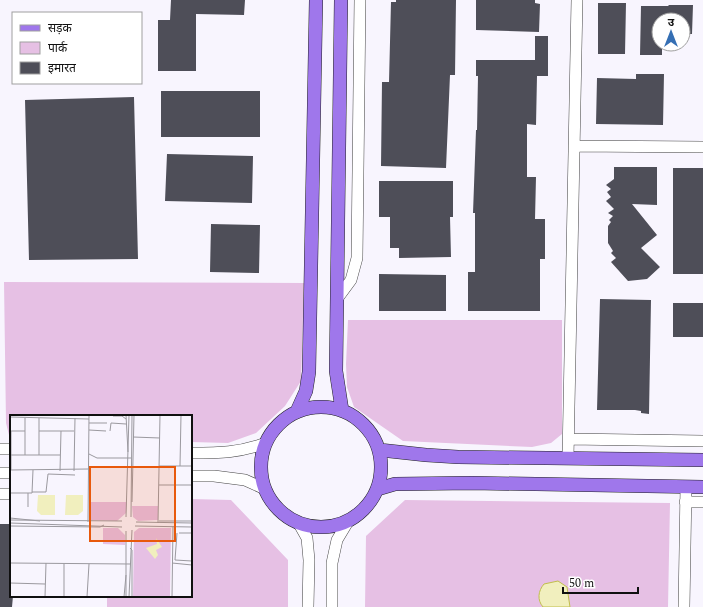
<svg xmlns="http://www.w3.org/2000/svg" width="703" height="607" viewBox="0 0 703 607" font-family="Spectral,'Noto Sans Devanagari',serif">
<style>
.green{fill:#e6c0e4}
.water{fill:#f1efbe;stroke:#c1bf4c}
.building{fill:#4e4e58}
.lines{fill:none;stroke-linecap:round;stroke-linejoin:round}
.minor-casing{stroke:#434343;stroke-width:12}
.major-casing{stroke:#212121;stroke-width:14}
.minor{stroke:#fff;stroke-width:11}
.major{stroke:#9f77eb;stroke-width:13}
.inset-road{fill:none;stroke:#9b999f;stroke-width:1}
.view{fill:#e8590c;fill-opacity:0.15;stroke:#e8590c;stroke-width:2}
.inset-edge{fill:none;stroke:#101010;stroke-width:2}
</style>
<rect width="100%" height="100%" fill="#f8f5fe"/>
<path class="green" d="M4 282 304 283 301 381 285 406 256 433 228 443 191 442V416H11V435H9L6 423Z
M348 320H562V434L551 443 532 447 403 441 377 423 354 407 347 387 346 364Z
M191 499 231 500 288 560V607H107V596H191Z
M405 500 670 503 668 607H365L366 536Z"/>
<path class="water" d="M558 581 567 587 570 607H543C537 600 538 591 544 584Z"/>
<path class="building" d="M171 0H245L244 15 196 14V71H158V20H170Z
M396 0H456L455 75H450L446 168 381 166 382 82H389L391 2H396Z
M476 0H535V3L540 4 539 32 476 30Z
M598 3H626L625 54H598Z
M669 5H693L692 34H683V20H659V44H662V55H640L641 6H668Z
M535 36H548V76H537L536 125 527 124V177H536L535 219H545V259H540V311H468V272H475V213H473L476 130H477L478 76H476V60H535Z
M636 74H664L663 125 596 124 597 78 636 79Z
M161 91H260V137H161Z
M134 97 138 259 29 260 25 100Z
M167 154 253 156 252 203 165 201Z
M614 167H657V205L632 204 657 235 641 248 660 267 647 279 628 281 611 262 616 258 611 253 613 251 608 243V226L611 222 609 220 613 216 608 213 614 209 606 201 611 197 607 192 611 189 606 185 614 179Z
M673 168H703V274H673Z
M379 181H453V217H450L451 257 399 258V248H390V217H379Z
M211 224 260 225 259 273 210 272Z
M379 274 446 275V311H379Z
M600 299 651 300 649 414 641 413V411L635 410H597Z
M673 303H703V337H673Z
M0 524H11V596H13L12 607H0Z"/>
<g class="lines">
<defs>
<path id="minor" d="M574 146 703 147
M337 299 351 280 357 258 360 0
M569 439 703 441
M0 449H11
M191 453C219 453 239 453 266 443
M568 458 577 0
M0 473H11
M191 476H214L245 480 265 489
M0 494H11
M685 502H703
M298 522 307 538 309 560 308 607
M332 607V563L337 540 349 520
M684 607 686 487"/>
<path id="major" d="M341 0 336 371 342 410
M261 467a60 60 0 1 1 120 0a60 60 0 1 1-120 0Z
M297 411 306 391 309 372 316 0
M380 450 426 455 458 457 703 460
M378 489 395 484 472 483 703 487"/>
</defs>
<use href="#minor" class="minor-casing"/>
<use href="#major" class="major-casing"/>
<use href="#minor" class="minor"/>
<use href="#major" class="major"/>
</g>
<g transform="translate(10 415)">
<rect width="182" height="182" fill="#f8f5fe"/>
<path d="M80 87H117L116 98 107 106 81 105ZM122 91H148V105L128 106 123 102ZM93 113H108L115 120V130L93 129ZM129 113H161L160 182H123L124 117Z" fill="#e6c0e4"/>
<path d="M28 80H45V100H31L27 96ZM56 80H73V96L68 100H55ZM146 123 152 132 146 135 148 140 145 144 136 133 147 129Z" fill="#f1efbe"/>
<path class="inset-road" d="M116 0 118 37M103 1H112L116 4M0 2 79 4M15 3V40M79 8H97M79 15 96 16M0 16H15M29 16H64M100 16 101 8 116 9M123 22 150 23M79 39 87 43H121M1 40H50M29 40V3M149 51H182M170 51 171 0M0 55 78 54M1 55V16M50 56 51 16M64 56 65 3M149 70H182M22 77H36L38 59 65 60M0 78H22L23 55M18 78V92M122 87 124 0M116 102 119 0M121 102 122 0M0 103 30 106M0 105 112 106M149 106H182M78 107 79 0M126 107 182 108M0 108 112 112M148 108 150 0M0 111 90 112 94 110M125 111 182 112M116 116V182M169 118H182M120 133 122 135V182M165 145 167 118M165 145 182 146M0 148 120 149M162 148 182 150M0 168 35 169M35 182 36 148M54 182V149M77 182 79 149M114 182 116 160M119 182 122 115M162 182 163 111"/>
<path class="view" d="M80 52H165V126H80Z"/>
<rect width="182" height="182" class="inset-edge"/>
</g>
<rect x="12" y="12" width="130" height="72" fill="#ffffff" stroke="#9f9f9f"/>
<rect x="20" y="25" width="20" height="6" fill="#9f77eb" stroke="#9f9f9f"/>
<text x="48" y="32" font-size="12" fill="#101010">सड़क</text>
<rect x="20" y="42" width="20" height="12" fill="#e6c0e4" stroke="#9f9f9f"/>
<text x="48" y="52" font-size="12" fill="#101010">पार्क</text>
<rect x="20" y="62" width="20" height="12" fill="#4e4e58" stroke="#9f9f9f"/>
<text x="48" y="72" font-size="12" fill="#101010">इमारत</text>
<g transform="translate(671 32)"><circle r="19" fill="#ffffff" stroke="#9f9f9f"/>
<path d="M0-3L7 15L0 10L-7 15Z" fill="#356fb4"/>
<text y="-6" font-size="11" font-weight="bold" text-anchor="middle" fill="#101010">उ</text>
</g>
<path d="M563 587v6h75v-6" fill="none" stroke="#101010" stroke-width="2"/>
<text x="569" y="587" font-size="12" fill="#101010" stroke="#ffffff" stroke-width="3" paint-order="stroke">50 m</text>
</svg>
